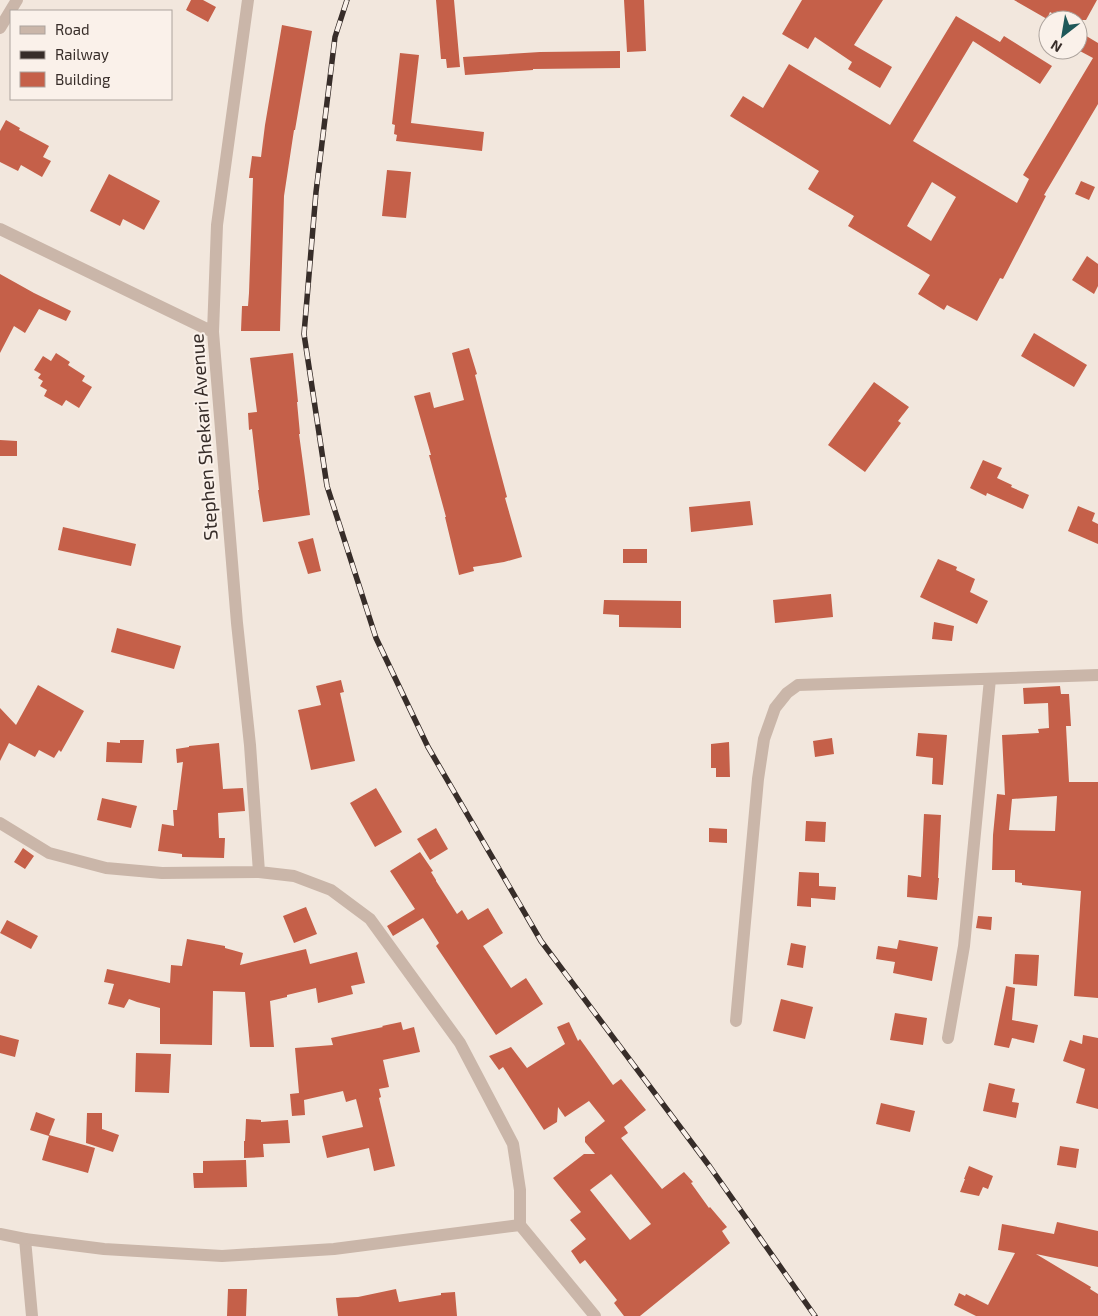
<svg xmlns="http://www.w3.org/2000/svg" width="1098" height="1316" viewBox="0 0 1098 1316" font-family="'Exo 2',sans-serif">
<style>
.building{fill:#c56049;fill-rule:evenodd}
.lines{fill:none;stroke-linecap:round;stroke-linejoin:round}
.minor{stroke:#cab6a9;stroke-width:12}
.tertiary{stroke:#cab6a9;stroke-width:12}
.rail-casing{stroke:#372d29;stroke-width:5.5}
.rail{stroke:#faf1ea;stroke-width:4;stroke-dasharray:11;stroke-linecap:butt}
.labels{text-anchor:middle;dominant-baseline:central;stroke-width:4;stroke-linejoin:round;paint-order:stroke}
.street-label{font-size:19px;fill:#372d29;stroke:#faf1ea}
</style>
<rect width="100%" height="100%" fill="#f2e7dd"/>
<path class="building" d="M191 0H203L216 7 208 22 186 10Z
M436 0H454L460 67 447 68 446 59H441Z
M624 0H644L646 51 627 52Z
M802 0H883L854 45 892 67 880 88 848 69 852 62 815 37 808 49 782 34Z
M1014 0H1097L1086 20H1065L1050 12 1047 19Z
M956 16 1000 42 1004 36 1052 66 1040 84 973 41 913 141 1017 203 1029 179 1023 175 1093 58 1078 50V31L1098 43V104L1044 195 1046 196 1003 279 1000 278 977 321 947 305 944 310 918 294 930 275 848 226 854 216 808 189 819 171 730 116 743 96 763 108 789 64 890 125ZM932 182 956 197 931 241 907 226Z
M282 25 312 31 295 130H294L284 196 280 331H241L242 306H248L249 293 253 178H249L252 156 261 157 265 125Z
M620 51V68L533 69V70L465 75 463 57 540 52Z
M400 53 419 55 411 123 484 132 482 151 396 141 397 135 394 134 395 125 392 124Z
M6 120 20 128 19 130 49 146 43 157 51 161 42 177 21 165 18 171 0 162V131Z
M387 170 411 172 406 218 382 216Z
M109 174 160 201 144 230 123 219 120 226 90 211Z
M1081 181 1095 187 1089 200 1075 194Z
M1087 256 1098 264V286L1094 294 1072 280Z
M0 274 34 293 71 311 66 321 39 309 25 333 14 326 0 353Z
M1034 333 1087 365 1074 387 1021 356Z
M469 348 477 374 475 375 491 437 507 497 505 498 522 557 504 562 473 567 474 571 459 575 445 517H446L429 455H431L414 396 430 392 434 408 464 400 452 353Z
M56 353 70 362 68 365 85 376 82 381 92 387 79 408 66 400 62 406 44 396 47 390 40 386 43 381 38 378 41 374 34 370 43 356 51 361Z
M293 353 298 402H297L300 434H299L310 515 263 522 258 490H259L252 429 249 430 248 413 257 412 250 358Z
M874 382 909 407 898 421 901 423 865 472 828 445Z
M0 440 17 441V456H0Z
M983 460 1002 468 997 478 1012 485 1011 487 1029 495 1023 509 987 493 986 496 970 488Z
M750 501 753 525 691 532 689 507Z
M1078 506 1095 513 1092 521 1098 524V544L1068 531Z
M63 527 136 544 131 566 58 550Z
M313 538 321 571 308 574 298 542Z
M623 549H647V563H623Z
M938 559 957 567 956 570 975 579 970 592 988 601 977 624 920 597Z
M831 594 833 617 775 623 773 600Z
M604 600 681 601V628L619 627V615L603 614Z
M934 622 954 626 952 641 932 639Z
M117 628 181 646 174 669 111 652Z
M341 680 344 692 340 693 355 761 311 770 298 710 321 705 316 686Z
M38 685 84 711 61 752 59 750 54 758 39 750 35 757 9 743 0 761V708L16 725Z
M1060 686 1061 694H1069L1071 726H1066L1069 782H1098V998L1074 996 1081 891 1022 885V883L1015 882V870H992L993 835 997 794 1005 795 1002 735 1039 733 1038 729 1049 728 1048 703 1024 704 1023 688ZM1057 796 1055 831 1009 830 1012 799Z
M918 733 947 735 943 785 932 784 933 758 916 756Z
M832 738 834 754 815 757 813 741Z
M120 740H144L142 763 106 762 107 742 120 743Z
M729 742 730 777H716V768H711V744Z
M219 743 223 789 243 788 245 811 218 813 219 838H225L224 858 182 857V854L158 851 162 824 174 826 173 810H177L183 762 177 763 176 749 189 747V746Z
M376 788 402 832 375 847 350 803Z
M102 798 137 806 131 828 97 820Z
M924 814 941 815 938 878H939L937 900 907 897 908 875 921 877Z
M806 821 826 822 825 842 805 841Z
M436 828 448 849 430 860 417 839Z
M709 828 727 829V843L709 842Z
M23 848 34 856 25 869 14 862Z
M420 852 433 871 431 872 436 880V881L457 914 462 910 468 920 488 908 503 933 483 946 511 988 526 978 543 1004 496 1035 436 946 439 943 423 918 393 936 387 926 415 909 390 871Z
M799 872 819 873V886L836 887 835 900 811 898V907L797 906Z
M306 907 317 934 294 943 283 916Z
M978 916 992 917 991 930 976 928Z
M7 920 38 936 31 949 0 933Z
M187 939 225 946V948L243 953 240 965 306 949 310 964 357 952 365 983 351 986 353 994 318 1003 316 988 287 995V997L270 1001 274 1047H250L245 992 213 991 212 1045 160 1044V1008L137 1002 129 999 124 1008 108 1004 114 984 104 982 107 969 170 983 171 965 182 966Z
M899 940 938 947 932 981 893 973 895 962 876 959 878 946 897 949Z
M791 943 806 946 803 968 787 965Z
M1015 954 1039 955 1037 986 1013 984Z
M1006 986 1015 988 1012 1020 1038 1025 1034 1043 1012 1038 1009 1048 994 1045Z
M781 999 813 1007 805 1039 773 1031Z
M895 1013 927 1018 923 1045 890 1040Z
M401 1022 403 1030 414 1027 420 1052 383 1060 389 1087 379 1089 381 1097 379 1098 395 1166 374 1171 369 1148 327 1158 322 1136 363 1127 356 1099 346 1102 343 1091 304 1100 305 1115 292 1116 290 1094 299 1093 295 1048 333 1045 331 1038 383 1027 382 1026Z
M569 1022 578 1041 580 1039 613 1085 621 1079 646 1110 624 1127 628 1133 621 1138 662 1189 684 1172 693 1182 691 1183 709 1208 710 1207 727 1227 722 1231 730 1243 640 1316H624L614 1303 617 1300 585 1260 580 1264 571 1251 586 1239 570 1220 581 1212 553 1178 584 1154H595L585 1142V1137L605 1121 589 1101 565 1117 558 1107 557 1122 544 1130 503 1067 499 1070 489 1056 511 1047 527 1068 565 1044 557 1027ZM611 1174 651 1224 630 1240 590 1190Z
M0 1035 19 1040 15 1057 0 1053Z
M1083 1035 1098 1038V1109L1076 1103 1085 1069 1063 1061 1070 1040 1082 1044Z
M136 1053 171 1054 169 1093 135 1092Z
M989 1083 1015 1089 1012 1102 1019 1103 1016 1118 983 1111Z
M881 1103 915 1111 910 1132 876 1124Z
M36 1112 55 1119 49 1135 95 1148 88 1173 42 1160 49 1136 30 1130Z
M87 1113H102V1129L119 1135 113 1152 86 1143Z
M246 1119 261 1120V1122L288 1120 290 1143 263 1144 264 1157 244 1158V1141H245Z
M1060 1146 1079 1149 1076 1168 1057 1165Z
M246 1160 247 1187 194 1188 193 1173H203V1161Z
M969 1166 993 1176 988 1189 983 1187 979 1196 960 1192 965 1179H964Z
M1057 1222 1098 1231V1267L1036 1254 1091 1287 1090 1289 1098 1294V1316H976L954 1305 959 1293 965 1296 966 1294 988 1305 1015 1253 998 1250 1002 1224 1054 1234Z
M228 1289H247L246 1316H227Z
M396 1289 399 1302 441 1295V1293L455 1292 457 1316H338L336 1298 358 1297Z"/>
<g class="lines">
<path class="minor" d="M248 0 217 225 213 332 237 623 250 745 259 872
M0 28 17 0
M0 229 213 332
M0 823 49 853 106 868 162 873 259 872 294 876 331 890 370 919 460 1043 513 1144 520 1190V1225
M736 1021 758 779 764 739 775 708 787 693 798 685 1098 675
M948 1038 964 946 990 679
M32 1316 25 1239 104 1249 222 1256 334 1249 520 1225 595 1316"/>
<path class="tertiary" d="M0 1234 25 1239"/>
<defs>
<path id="rail" d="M347 0 335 37 316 192 304 334 327 486 376 638 428 747 541 941 710 1167 815 1316"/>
</defs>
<use href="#rail" class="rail-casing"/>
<use href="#rail" class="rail"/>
</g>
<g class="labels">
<g class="street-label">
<text transform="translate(203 437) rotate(-94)">Stephen Shekari Avenue</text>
</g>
</g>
<rect x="10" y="10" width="162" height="90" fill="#faf1ea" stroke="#aca39d"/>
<rect x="20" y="26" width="25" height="8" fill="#cab6a9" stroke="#aca39d"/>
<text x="55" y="35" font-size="15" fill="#372d29">Road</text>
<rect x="20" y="51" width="25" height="8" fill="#372d29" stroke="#aca39d"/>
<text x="55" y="60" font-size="15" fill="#372d29">Railway</text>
<rect x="20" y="72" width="25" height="15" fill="#c56049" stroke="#aca39d"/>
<text x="55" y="85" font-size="15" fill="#372d29">Building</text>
<g transform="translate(1063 35) rotate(211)"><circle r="24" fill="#faf1ea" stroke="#aca39d"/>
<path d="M0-4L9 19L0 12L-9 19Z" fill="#1f5859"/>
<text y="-8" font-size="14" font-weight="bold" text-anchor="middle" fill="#372d29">N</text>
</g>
</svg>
